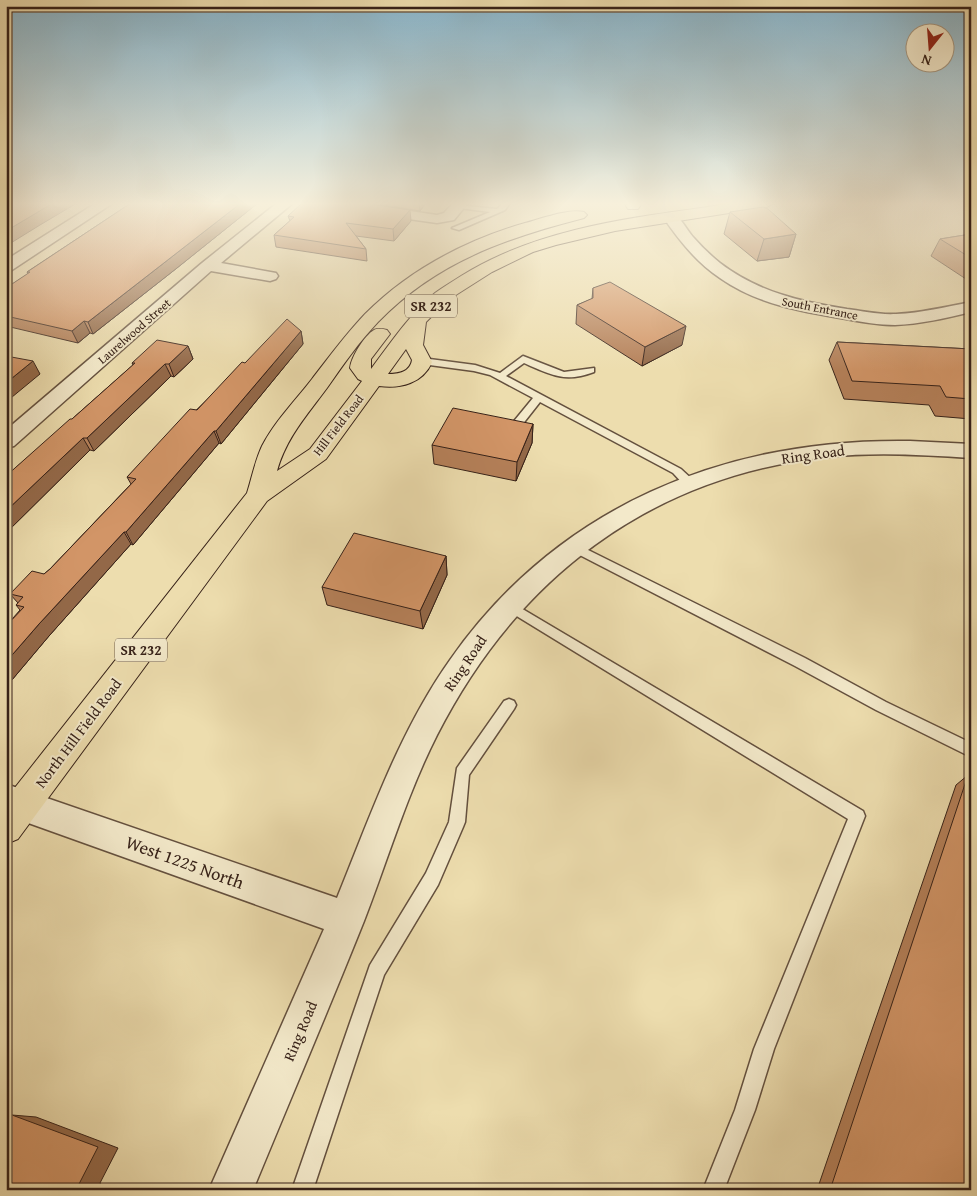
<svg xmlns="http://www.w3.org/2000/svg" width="977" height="1196" viewBox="0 0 977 1196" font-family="'Gentium Book Plus',serif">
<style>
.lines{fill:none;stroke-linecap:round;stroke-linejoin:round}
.service-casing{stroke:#64503e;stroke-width:3}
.minor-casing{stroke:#64503e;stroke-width:3}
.secondary-casing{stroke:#362118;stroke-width:2}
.primary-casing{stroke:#362118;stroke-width:2}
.service{fill:#f3e9ca;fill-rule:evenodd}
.minor{fill:#f3e9ca;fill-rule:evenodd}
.secondary{fill:#f3e9ca;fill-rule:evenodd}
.primary{fill:#edddae;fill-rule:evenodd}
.wall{fill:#b58059;stroke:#362118}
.shaded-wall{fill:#936848;stroke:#362118}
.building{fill:#d29567;stroke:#362118}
.labels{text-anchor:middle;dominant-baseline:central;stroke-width:4;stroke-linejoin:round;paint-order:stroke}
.far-street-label{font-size:12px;fill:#362118;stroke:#f3e9ca}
.shield{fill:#f3e9ca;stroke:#6f5d4d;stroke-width:1}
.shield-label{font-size:14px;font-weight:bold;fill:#362118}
.street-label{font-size:15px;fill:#362118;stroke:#f3e9ca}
.near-street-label{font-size:18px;fill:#362118;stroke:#f3e9ca}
</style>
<rect width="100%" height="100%" fill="#edddae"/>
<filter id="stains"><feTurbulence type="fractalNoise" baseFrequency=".004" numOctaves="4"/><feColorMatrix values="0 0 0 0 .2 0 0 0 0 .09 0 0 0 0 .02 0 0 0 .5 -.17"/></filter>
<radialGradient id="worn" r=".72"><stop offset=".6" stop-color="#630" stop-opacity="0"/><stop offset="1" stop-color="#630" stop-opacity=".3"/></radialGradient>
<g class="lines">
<defs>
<path id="service" d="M503 203H510L505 210 459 230 452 228 490 212 459 208 456 206 457 205 497 209Z
M523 356 564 372 594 368V372C565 383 551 375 524 363L506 376 681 469 694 481 695 484 694 487H686L673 473 540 402 518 430H510V426L533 398 490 375 474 371 422 364 417 361 422 358 475 365 500 373Z
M572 542 805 658 886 702 971 743V757L876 710 795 666 568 549 566 546Z
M509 601 863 811 865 816 774 1049 755 1110 724 1190H703L735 1110 754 1049 848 819 505 609 503 606 505 603Z
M509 699 514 701 516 705 514 709 469 775 465 822 463 827 438 885 384 975 313 1190H292L370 965 426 873 449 822 457 768 504 701Z"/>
<path id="minor" d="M96 203H113L12 270 6 272V260Z
M277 203H293L221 263 276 273 278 276 276 279 270 281 211 271 14 446 6 448V430L202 263Z
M316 203H356L437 215 444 213 453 203H468L454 220 437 223 323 207Z
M670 213C680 215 686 229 693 237 701 246 710 255 720 263 758 292 801 302 847 309 863 311 879 315 896 314 921 313 946 307 971 302V312C946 318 921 324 895 325 879 325 862 322 846 319 802 312 757 304 720 278 696 262 679 240 663 217L665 214Z
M910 441 971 444V458C923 455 876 452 828 457 650 476 517 578 437 735 407 794 388 859 364 921 328 1011 290 1100 253 1190H209L324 929 6 815V784L337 898C370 817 399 732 450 660 558 506 725 438 910 441Z"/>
<path id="secondary" d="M627 203H642L638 209H628L626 206Z"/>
<path id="primary" d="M735 203H774L767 207 615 231 556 245 533 252 492 272 448 300 426 322 423 345 432 362C423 383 401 389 379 386L326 459 267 501 18 839 6 844V799L247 493C252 477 255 461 262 446 275 421 295 401 312 379 329 357 346 334 365 314 409 270 466 240 525 223 540 219 570 208 584 212L587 215 584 218C506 238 436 262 378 322 359 342 343 365 327 388 307 415 286 438 277 471L310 449 362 381 358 379 350 368C351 357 365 335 374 330 378 328 383 329 387 330L390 334 371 359V369C391 342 410 314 435 293 443 287 452 282 461 276 543 225 641 217 735 203ZM406 349 412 360C410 372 399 374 388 374Z"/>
</defs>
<use href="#service" class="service-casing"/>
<use href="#minor" class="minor-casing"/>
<use href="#secondary" class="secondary-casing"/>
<use href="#primary" class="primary-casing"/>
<use href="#service" class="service"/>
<use href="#minor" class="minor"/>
<use href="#secondary" class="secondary"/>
<use href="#primary" class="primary"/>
</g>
<path class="wall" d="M131 203H258L177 268 93 334 90 333 78 343 6 326V288L28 274 27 272Z
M371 203H426L420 211Z
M730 212 796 234 789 257 757 261 724 234Z
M288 216 411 221 394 241 356 236 366 249 367 261 276 247 274 235 290 221Z
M971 234V281H969L931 256 940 239Z
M593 288 682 345 642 366 576 324 577 305 592 299Z
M301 331 303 344 221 444 219 443 133 545 131 544 49 636 6 687V626L20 610 16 605 18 603 10 594 44 574 50 569 131 484 127 477 245 363Z
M837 342 971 349V419L935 416 929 405 844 399 829 360Z
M188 346 193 359 174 377 171 376 94 451 90 450 6 533V476L72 419 133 365 132 363Z
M533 424 532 443 516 481 434 464 432 445Z
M446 556 447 575 423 629 327 605 322 587Z
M968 775 971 1190H817L956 785Z"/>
<path class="shaded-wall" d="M53 203H77L40 225 6 246V231Z
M241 203H258L177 268 93 334 88 322Z
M419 203H426L420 211Z
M410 210 411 221 394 241 393 229Z
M796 234 789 257 757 261 764 239Z
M84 321 90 333 78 343 72 331Z
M686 326 682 345 642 366 645 347Z
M301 331 303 344 221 444 216 431Z
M188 346 193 359 174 377 169 364Z
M33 361 40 374 6 402V383Z
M165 364 171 376 94 451 87 438Z
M533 424 532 443 516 481 517 462Z
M214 431 219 443 133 545 126 532Z
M83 438 90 450 6 533V511Z
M124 532 131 544 49 636 6 687V662L39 624Z
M446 556 447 575 423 629 420 611Z
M12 1115 36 1117 118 1148 100 1183 104 1190H82L79 1184Z"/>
<path class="building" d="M6 203H53L6 231Z
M131 203H241L88 322 84 321 72 331 6 316V288L30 272H27Z
M302 203H363L410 210 393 229 346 223 366 249 274 235 294 217 288 216Z
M763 207 768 209 796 234 764 239 730 212Z
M971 234V258L940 239Z
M610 282 686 326 645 347 577 305 593 298V288Z
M287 319 301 331 216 431H214L126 532H124L39 624 6 662V626L24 607 16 605 23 597 10 594 32 571 44 574 50 569 136 479 127 477 190 409 197 410 242 362 245 363Z
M157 340 188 346 169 364H165L87 438H83L6 511V476L70 419H72L135 363H132Z
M837 342 971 349V399L946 397 940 386 852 381Z
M6 356 33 361 6 383Z
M453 408 533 424 517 462 432 445Z
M354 533 446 556 420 611 322 587Z
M968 775 971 776V1190H830Z
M12 1115 98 1147 79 1184 82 1190H6V1122Z"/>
<linearGradient id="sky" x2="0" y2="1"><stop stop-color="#88b7cf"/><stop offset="0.55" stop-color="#f7f0db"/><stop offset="1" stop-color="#f7f0db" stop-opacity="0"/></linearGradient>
<rect width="977" height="371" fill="url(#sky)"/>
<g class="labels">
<g class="far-street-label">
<text transform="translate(820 308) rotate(11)">South Entrance</text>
<text transform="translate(134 331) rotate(-41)">Laurelwood Street</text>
<text transform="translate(338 425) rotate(-52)">Hill Field Road</text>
</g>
<g class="shield">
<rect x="405" y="294.5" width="52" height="23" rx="4"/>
<rect x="115" y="638.5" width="52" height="23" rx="4"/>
</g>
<g class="shield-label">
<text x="431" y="306">SR 232</text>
<text x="141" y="650">SR 232</text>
</g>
<g class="street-label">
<text transform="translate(813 454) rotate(-8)">Ring Road</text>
<text transform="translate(465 663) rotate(-56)">Ring Road</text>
<text transform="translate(78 733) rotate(-53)">North Hill Field Road</text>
<text transform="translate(300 1031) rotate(-67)">Ring Road</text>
</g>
<g class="near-street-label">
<text transform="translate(185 862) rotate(20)">West 1225 North</text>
</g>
</g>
<rect width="977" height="1196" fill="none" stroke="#edddae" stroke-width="25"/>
<rect x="8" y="8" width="962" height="1181" fill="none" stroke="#362118" stroke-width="2.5"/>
<rect x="12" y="12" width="952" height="1171" fill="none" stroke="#362118"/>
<g transform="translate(930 48) rotate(197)"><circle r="24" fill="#f3e9ca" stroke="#a79983"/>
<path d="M0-4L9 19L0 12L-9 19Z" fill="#8f2418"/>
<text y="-8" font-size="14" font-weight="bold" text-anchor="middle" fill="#362118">N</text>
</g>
<rect width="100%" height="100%" filter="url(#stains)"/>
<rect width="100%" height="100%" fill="url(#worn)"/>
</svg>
